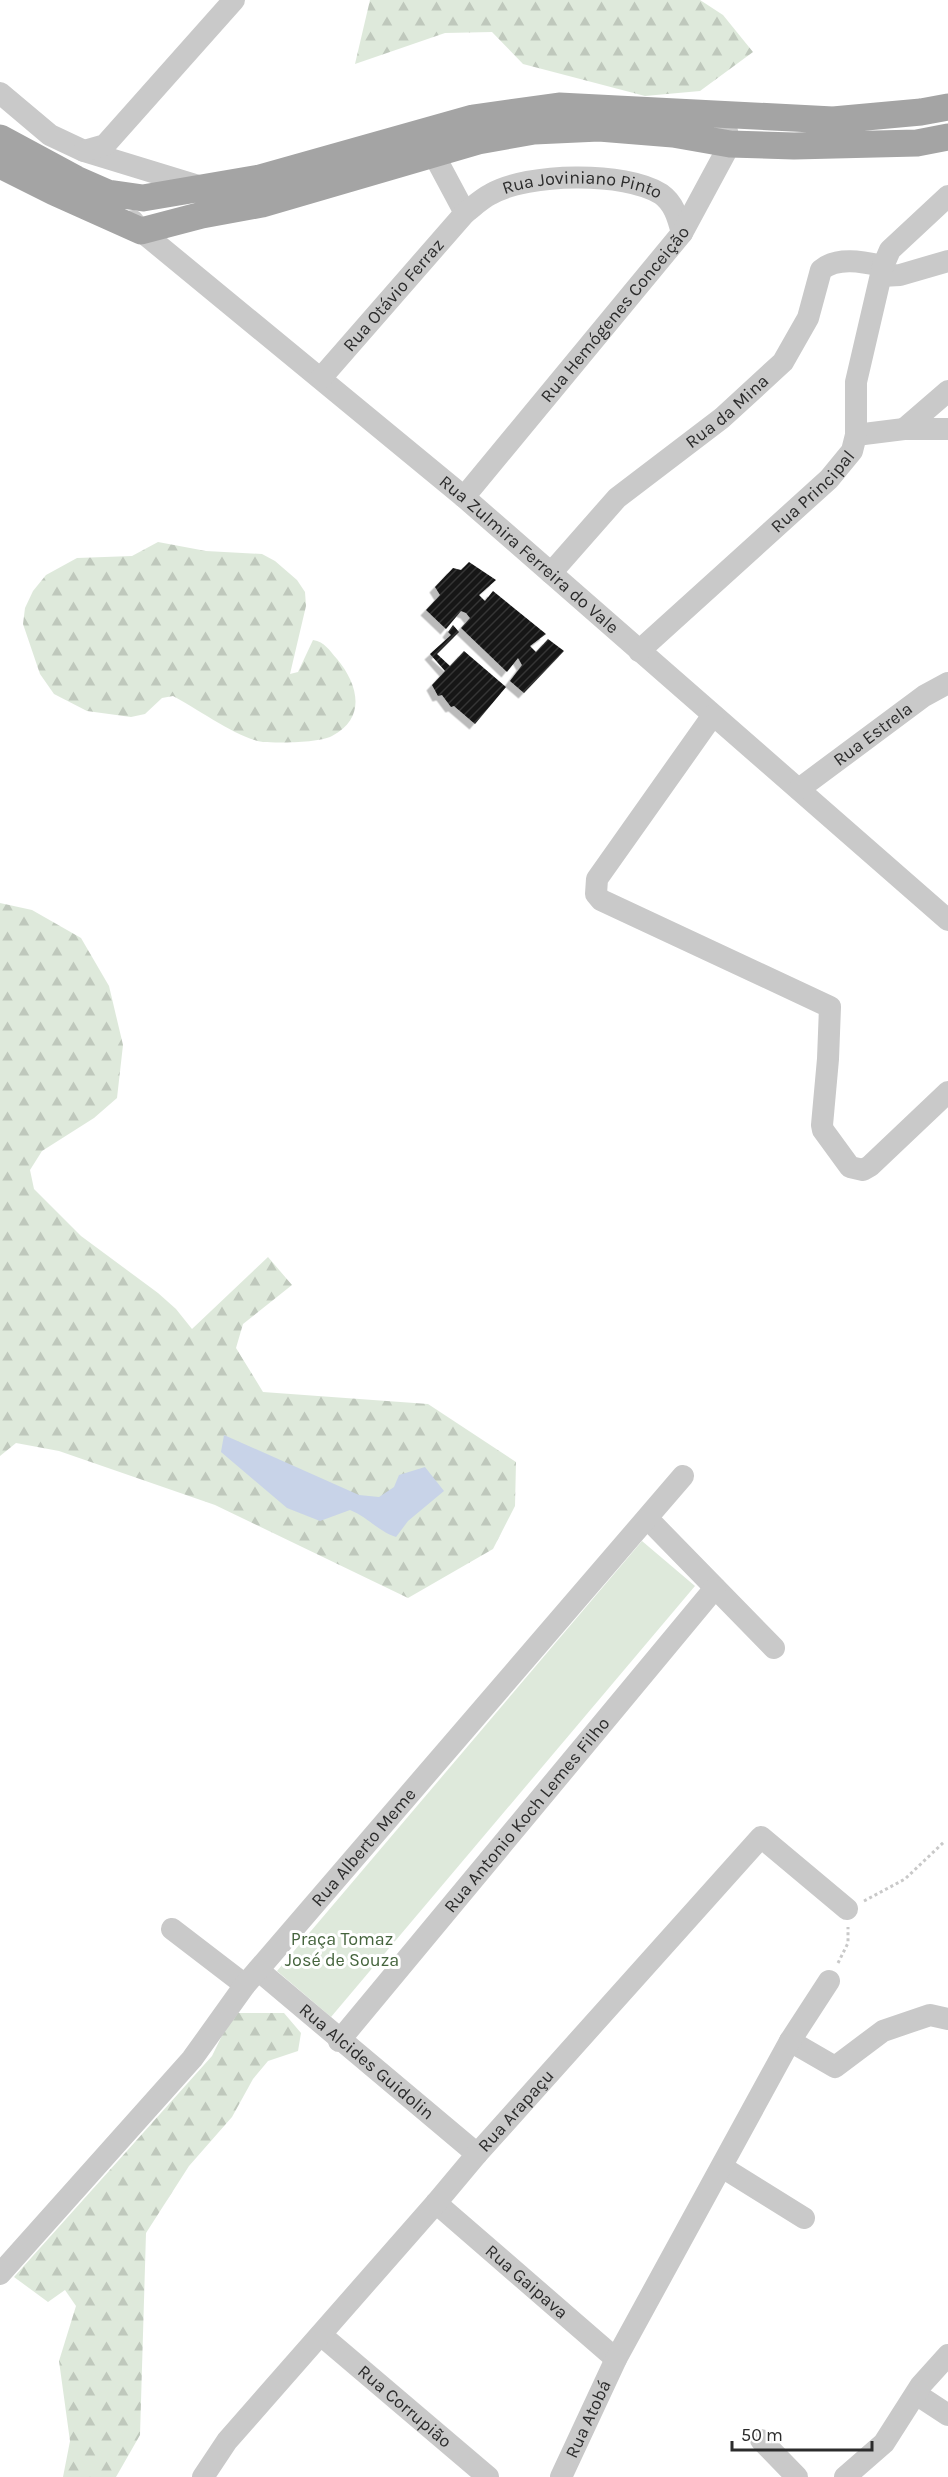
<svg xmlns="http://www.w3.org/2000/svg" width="948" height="2477" viewBox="0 0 948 2477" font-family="Karla,sans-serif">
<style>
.green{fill:#dee9db}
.forest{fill:url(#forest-firs)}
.water{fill:#c8d3e8}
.building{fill:url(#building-hatch);filter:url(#shadow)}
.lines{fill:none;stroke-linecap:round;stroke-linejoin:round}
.path{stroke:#c9c9c9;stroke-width:3;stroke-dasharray:3 3;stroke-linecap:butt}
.minor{stroke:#c9c9c9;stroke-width:22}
.major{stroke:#a4a4a4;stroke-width:27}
.labels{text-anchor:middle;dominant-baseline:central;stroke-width:6;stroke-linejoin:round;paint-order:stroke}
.street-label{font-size:18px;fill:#2c2c2c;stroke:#fff}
.park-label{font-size:18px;fill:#45643d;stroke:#fff}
</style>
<defs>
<pattern id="forest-firs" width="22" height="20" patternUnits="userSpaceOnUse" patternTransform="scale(1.5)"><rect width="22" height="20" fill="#dee9db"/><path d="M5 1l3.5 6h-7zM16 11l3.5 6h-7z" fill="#bfc8bc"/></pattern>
<pattern id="building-hatch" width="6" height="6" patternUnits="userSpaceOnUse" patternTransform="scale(1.5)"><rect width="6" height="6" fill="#131313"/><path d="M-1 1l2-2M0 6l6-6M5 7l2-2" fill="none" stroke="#363636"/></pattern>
<filter id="shadow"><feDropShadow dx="-5.5" dy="5.5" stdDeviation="0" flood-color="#0004"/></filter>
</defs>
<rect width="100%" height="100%" fill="#fff"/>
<path class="green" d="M642 1541 695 1586 331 2017 277 1971Z"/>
<path class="forest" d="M370 0H700L723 15 753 52 700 91 645 96 523 64 492 32 445 33 355 64Z
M158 542 206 551 262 554 275 561 297 580 305 592 306 606 290 674 298 672 313 640C325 642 329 650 337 659 358 684 367 718 332 736 318 743 279 743 263 742 239 739 196 708 173 696L162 698 145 714 131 717 87 711 54 694 40 674 23 624 25 608 33 591 46 575 77 558 132 556Z
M0 903 32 910 81 938 109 986 123 1045 117 1098 94 1118 42 1151 30 1170 34 1189 81 1236 158 1293 176 1309 192 1329 268 1257 292 1285 243 1324 236 1348 263 1392 428 1404 516 1462 515 1506 493 1549 408 1598 215 1505 59 1451 16 1443 0 1456Z
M233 2013H284L301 2033 298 2051 268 2061 253 2079 232 2117 189 2166 146 2233 140 2435 116 2477H63L70 2441 59 2361 76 2306 65 2290 48 2302 14 2277 212 2056Z"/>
<path class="water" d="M224 1435 359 1495 379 1497 394 1487 399 1475 425 1467 444 1491 408 1521 396 1537C378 1531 369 1518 350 1510L320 1521 287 1508 221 1452Z"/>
<path class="building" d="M469 562 496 580 479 595 485 601 493 591 546 634 530 646 536 652 548 639 564 651 524 693 510 681 522 665 518 658 507 672 461 628 470 618 466 613 461 611 446 629 426 610 440 595 435 587 453 568 461 570Z
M453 625 459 632 437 654 450 666 464 651 506 687 475 724 454 706 451 707 442 695 438 696 432 685 445 671 430 654 451 635 448 632Z"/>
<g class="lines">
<path class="path" d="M864 1901 905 1879 945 1841
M838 1963 848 1943V1927"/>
<g class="minor">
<path d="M0 93 50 135 84 151 205 188"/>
<path d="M426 140 465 213"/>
<path d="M84 151 105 145 234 0"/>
<path id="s1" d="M133 221 141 231 464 497 948 920"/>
<path d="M881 276 900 275 948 261"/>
<path id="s2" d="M321 378 465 213C473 207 481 199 491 194 527 173 625 171 661 194 674 203 678 218 682 233"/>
<path d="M904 429 948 391"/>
<path d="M856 435 904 429H948"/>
<path id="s3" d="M464 497 682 233 730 144 723 115"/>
<path id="s4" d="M551 573 617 498 722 418 783 362 808 318 821 270C837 256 864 262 883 266"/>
<path id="s5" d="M639 651 829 479 852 451 856 435V382L883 266 890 250 948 196"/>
<path d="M713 715 597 879 596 894 601 900 830 1007 828 1059 822 1125 823 1130 850 1167 863 1170 870 1166 948 1092"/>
<path id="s6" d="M799 789 924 696 948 683"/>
<path d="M648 1519 774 1648"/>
<path d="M172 1929 245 1985"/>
<path id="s7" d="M258 1970 477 2154"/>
<path id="s8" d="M339 2041 715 1588"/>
<path d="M790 2041 835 2067 883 2031 930 2015 948 2019"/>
<path d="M722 2167 804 2218"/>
<path id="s9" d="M436 2203 616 2359"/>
<path id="s10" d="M0 2274 192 2059 245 1985 683 1476"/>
<path id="s11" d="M321 2335 488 2477"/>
<path d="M916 2394 948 2415"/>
<path d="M761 2440 797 2477"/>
<path id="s12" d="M203 2477 227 2441 436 2203 477 2154 761 1837 847 1909"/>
<path id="s13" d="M561 2477 616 2359 790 2041 829 1981"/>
<path d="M845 2477 884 2443 921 2385 948 2355"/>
</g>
<path class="major" d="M0 138 76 179 108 193 143 198 260 178 473 118 559 106 833 120 921 112 948 107
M0 165 54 192 141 231 202 215 262 204 478 141 534 131 599 128 673 134 730 144 794 146 917 143 948 137"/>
</g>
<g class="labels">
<g class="street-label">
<text stroke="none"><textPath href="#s2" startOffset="345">Rua Joviniano Pinto</textPath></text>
<text stroke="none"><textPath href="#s2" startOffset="110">Rua Otávio Ferraz</textPath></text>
<text stroke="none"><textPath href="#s3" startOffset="237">Rua Hemógenes Conceição</textPath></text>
<text stroke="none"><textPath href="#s4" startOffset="240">Rua da Mina</textPath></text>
<text stroke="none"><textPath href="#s5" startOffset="236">Rua Principal</textPath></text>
<text stroke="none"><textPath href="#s1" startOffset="518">Rua Zulmira Ferreira do Vale</textPath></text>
<text stroke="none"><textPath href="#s6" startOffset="92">Rua Estrela</textPath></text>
<text stroke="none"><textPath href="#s8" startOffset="294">Rua Antonio Koch Lemes Filho</textPath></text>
<text stroke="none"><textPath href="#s10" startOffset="561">Rua Alberto Meme</textPath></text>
<text stroke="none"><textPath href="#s7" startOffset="142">Rua Alcides Guidolin</textPath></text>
<text stroke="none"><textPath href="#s12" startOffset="482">Rua Arapaçu</textPath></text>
<text stroke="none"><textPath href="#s9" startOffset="120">Rua Gaipava</textPath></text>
<text stroke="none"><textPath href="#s11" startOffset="110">Rua Corrupião</textPath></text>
<text stroke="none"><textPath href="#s13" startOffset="64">Rua Atobá</textPath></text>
</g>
<g class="park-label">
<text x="342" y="1939">Praça Tomaz<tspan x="342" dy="21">José de Souza</tspan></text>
</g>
</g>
<path d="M732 2441v9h140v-9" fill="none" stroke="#2c2c2c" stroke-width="3"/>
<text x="741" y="2441" font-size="18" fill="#2c2c2c" stroke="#ffffff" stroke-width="4.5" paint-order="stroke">50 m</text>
</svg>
